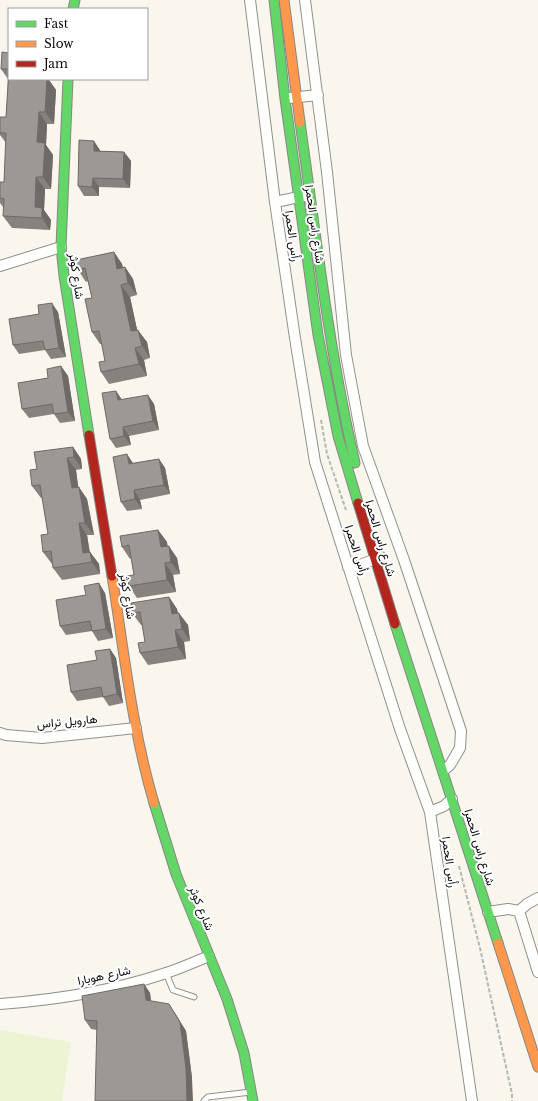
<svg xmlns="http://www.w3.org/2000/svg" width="538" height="1101" viewBox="0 0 538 1101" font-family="'Libre Baskerville',Vazirmatn,serif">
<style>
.pitch{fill:#edf4d4}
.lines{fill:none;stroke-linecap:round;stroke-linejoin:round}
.lane-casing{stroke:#92908c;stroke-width:7}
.street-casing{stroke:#92908c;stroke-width:12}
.fast-casing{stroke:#888783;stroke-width:11}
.slow-casing{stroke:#888783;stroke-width:11}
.jam-casing{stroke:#888783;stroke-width:11}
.path{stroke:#b7b6b5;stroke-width:2;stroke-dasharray:4 2;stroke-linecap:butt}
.lane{stroke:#fefefc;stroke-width:5}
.street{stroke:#fefefc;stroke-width:10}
.fast{stroke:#63d668;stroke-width:9}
.slow{stroke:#ff974d;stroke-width:9}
.jam{stroke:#b3261e;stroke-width:9}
.wall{fill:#86837e}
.shaded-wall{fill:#6d6a67}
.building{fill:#9c9893;stroke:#6d6a67}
.labels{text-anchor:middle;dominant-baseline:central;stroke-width:4;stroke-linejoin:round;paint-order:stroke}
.street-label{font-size:12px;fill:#0a0a0a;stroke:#fff}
</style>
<rect width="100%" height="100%" fill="#f9f6ed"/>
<path class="pitch" d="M0 1030 71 1042 62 1101H0Z"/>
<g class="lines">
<defs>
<path id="lane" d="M166 973 173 990 194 997
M204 1101 208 1097 251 1092"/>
<path id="street" d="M250 0 275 202 295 338 315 462 400 729 430 812 472 1101
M305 0 327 172 346 355 363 446 404 560 461 731 460 748 450 765 443 771
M289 98 318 95
M275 202 304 196
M0 266 61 247
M348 567 357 566 381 557
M0 733 6 735 42 738 136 728
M430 812 444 806 452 799
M519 911 538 972
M519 911 527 904 538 898
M488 912 508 909 519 911
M0 1004C55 1000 113 991 166 973 181 968 195 962 209 956"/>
<path id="fast" d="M274 0 285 99 318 335 338 436 358 503
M73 9 75 0
M68 79 61 247 64 276 89 435
M300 122C316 236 329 351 355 463
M395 624 498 943
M154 803 176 874 227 999 244 1053 253 1101"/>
<path id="slow" d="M284 0 300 122
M112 576C124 651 132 729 154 803
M498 943 538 1067"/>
<path id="jam" d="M89 435 112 576
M358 503 395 624"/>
</defs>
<use href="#lane" class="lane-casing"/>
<use href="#street" class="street-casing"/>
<use href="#fast" class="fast-casing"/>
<use href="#slow" class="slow-casing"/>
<use href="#jam" class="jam-casing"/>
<path class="path" d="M321 420 327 454 346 510
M459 866 480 948 512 1094V1101"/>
<use href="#lane" class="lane"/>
<use href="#street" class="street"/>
<use href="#fast" class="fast"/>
<use href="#slow" class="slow"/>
<use href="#jam" class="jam"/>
</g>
<path class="wall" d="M9 53V79H49V80L56 90 54 124H47L46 145 53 155 51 189H45L44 210 51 220 50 230 12 228 3 216 4 208 0 203V182H4L6 143 0 135V117H6L8 79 1 69Z
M100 150V151L124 152 131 161 130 188 99 187V196H84L78 186Z
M114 252 122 264 123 268 125 267 133 279 137 295 130 297 137 330 147 342 150 358 144 360 147 376 109 384 101 372 105 361 102 344H100L92 332V298L88 281 86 282 78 270Z
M58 312 66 357 51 359 45 350 19 354 13 345Z
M61 366 68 376 75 421 60 423 54 414 29 418 22 409 48 378Z
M116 391 122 400 154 404 159 430 129 436 131 445 116 448 110 439Z
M73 447 81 459 82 469 76 470 78 487 87 499 94 535H87L90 552 99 564 100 574 62 580 53 568V564H52L43 552 48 534 42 498H41L32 486 37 469Z
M159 459 165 468 170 494 140 500 142 509 127 511 121 502 133 463Z
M158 530 167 542V546L177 558 180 574 173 575 176 592 137 598 129 586 134 575 131 558 130 559 122 547Z
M105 593 113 638 98 641 92 631 66 635 60 626Z
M169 597 177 609 178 613 188 625 190 641 184 642 186 659 148 665 140 653 145 642 142 625H141L132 613Z
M110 649 116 658 123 703 109 706 103 697 77 701 71 692 97 660Z
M144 984 150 993 151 1001 175 1013 186 1031 192 1078 97 1030 91 1029 85 1020Z"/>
<path class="shaded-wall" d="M41 79H49V80L56 90 54 124 45 112Z
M39 112 47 124 46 145 53 155 51 189 43 177 37 142Z
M94 141 100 150V160L94 151Z
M124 152 131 161 130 188 123 179Z
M36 177 45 189 44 210 51 220 50 230 35 207Z
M93 178 99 187V196L92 187Z
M114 252 122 264 126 281 117 269Z
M125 267 133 279 137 295 128 283Z
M121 285 130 297 140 343 131 331Z
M52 303 58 312 66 357 59 348Z
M138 330 147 342 150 358 142 346Z
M135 348 144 360 147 376 139 364Z
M61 366 68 376 75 421 68 412Z
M116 391 122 400H118Z
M148 395 154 404 159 430 153 421Z
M123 427 129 436 131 445 124 436Z
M73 447 81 459 82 469 74 457Z
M127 454 133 463 129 464Z
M67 458 76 470 80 500 72 488Z
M159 459 165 468 170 494 164 485Z
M79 487 87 499 94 535 85 523Z
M134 490 140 500 142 509 135 499Z
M79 523 87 535 91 563 83 553Z
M158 530 167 542 170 559 161 547Z
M169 546 177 558 180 574 171 562Z
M90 552 99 564 100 574 92 562Z
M165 563 173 575 176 592 167 580Z
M99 583 105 593 113 638 106 629Z
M169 597 177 609 180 626 172 614Z
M179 613 188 625 190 641 182 629Z
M175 630 184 642 186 659 178 647Z
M110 649 116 658 123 703 117 694Z
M144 984 150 993 152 1010 146 1000Z
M169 1004 186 1031 192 1078 193 1101H187Z"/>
<path class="building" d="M9 48V79H47L45 112H39L37 142 45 143 43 177H36L35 207 42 208V218L3 216 4 199 0 198V182H4L6 133H0V117H6L9 69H1L2 52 9 53Z
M79 140 94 141V151L124 152 123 179 93 178 92 187 78 186Z
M114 252 117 269 125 267 128 283 121 285 131 331 138 330 142 346 135 348 139 364 101 372 99 362 105 361 99 331 92 332 85 299 92 298 85 268 78 270 76 260Z
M52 303 59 348 45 350 43 341 13 345 9 319 39 314 38 305Z
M61 366 68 412 54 414 52 404 22 409 18 383 48 378 47 369Z
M116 391 118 400 148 395 153 421 123 427 124 436 110 439 102 393Z
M73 447 74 457 67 458 72 488 79 487 85 523H79L83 553 90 552 92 562 53 568 51 551 43 552 41 535 48 534 40 485 32 486 30 470 37 469 34 452Z
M127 454 129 464 159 459 164 485 134 490 135 499 121 502 113 457Z
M158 530 161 547 169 546 171 562 165 563 167 580 129 586 127 576 134 575 129 545 122 547 120 536Z
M99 583 106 629 92 631 90 621 60 626 56 600 86 595 84 586Z
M169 597 172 614 179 613 182 629 175 630 178 647 140 653 138 643 145 642 140 612 132 613 131 603Z
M110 649 117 694 103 697 101 687 71 692 67 665 97 660 95 651Z
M144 984 146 1000 169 1004 180 1022 186 1068 187 1101H95L97 1021 85 1020 82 996Z"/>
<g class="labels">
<g class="street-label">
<text transform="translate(315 224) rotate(82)">شارع راس الحمرا</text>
<text transform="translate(293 236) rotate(82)">رأس الحمرا</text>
<text transform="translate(77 276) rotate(82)">شارع كوثر</text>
<text transform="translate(381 538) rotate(73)">شارع راس الحمرا</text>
<text transform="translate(357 550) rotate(72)">رأس الحمرا</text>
<text transform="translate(128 596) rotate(81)">شارع كوثر</text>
<text transform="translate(67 721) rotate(-5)">هارويل تراس</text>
<text transform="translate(480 847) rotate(73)">شارع راس الحمرا</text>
<text transform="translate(450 862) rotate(82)">رأس الحمرا</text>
<text transform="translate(202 908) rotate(68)">شارع كوثر</text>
<text transform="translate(104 975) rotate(-12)">شارع هوبارا</text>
</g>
</g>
<rect x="8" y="8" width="140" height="72" fill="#ffffff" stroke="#9d9d9d"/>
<rect x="16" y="21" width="20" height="6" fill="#63d668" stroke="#9d9d9d"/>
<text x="44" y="28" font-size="12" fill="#0a0a0a">Fast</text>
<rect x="16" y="41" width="20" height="6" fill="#ff974d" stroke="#9d9d9d"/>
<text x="44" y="48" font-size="12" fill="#0a0a0a">Slow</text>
<rect x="16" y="61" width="20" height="6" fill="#b3261e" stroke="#9d9d9d"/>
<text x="44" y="68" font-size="12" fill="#0a0a0a">Jam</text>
</svg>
